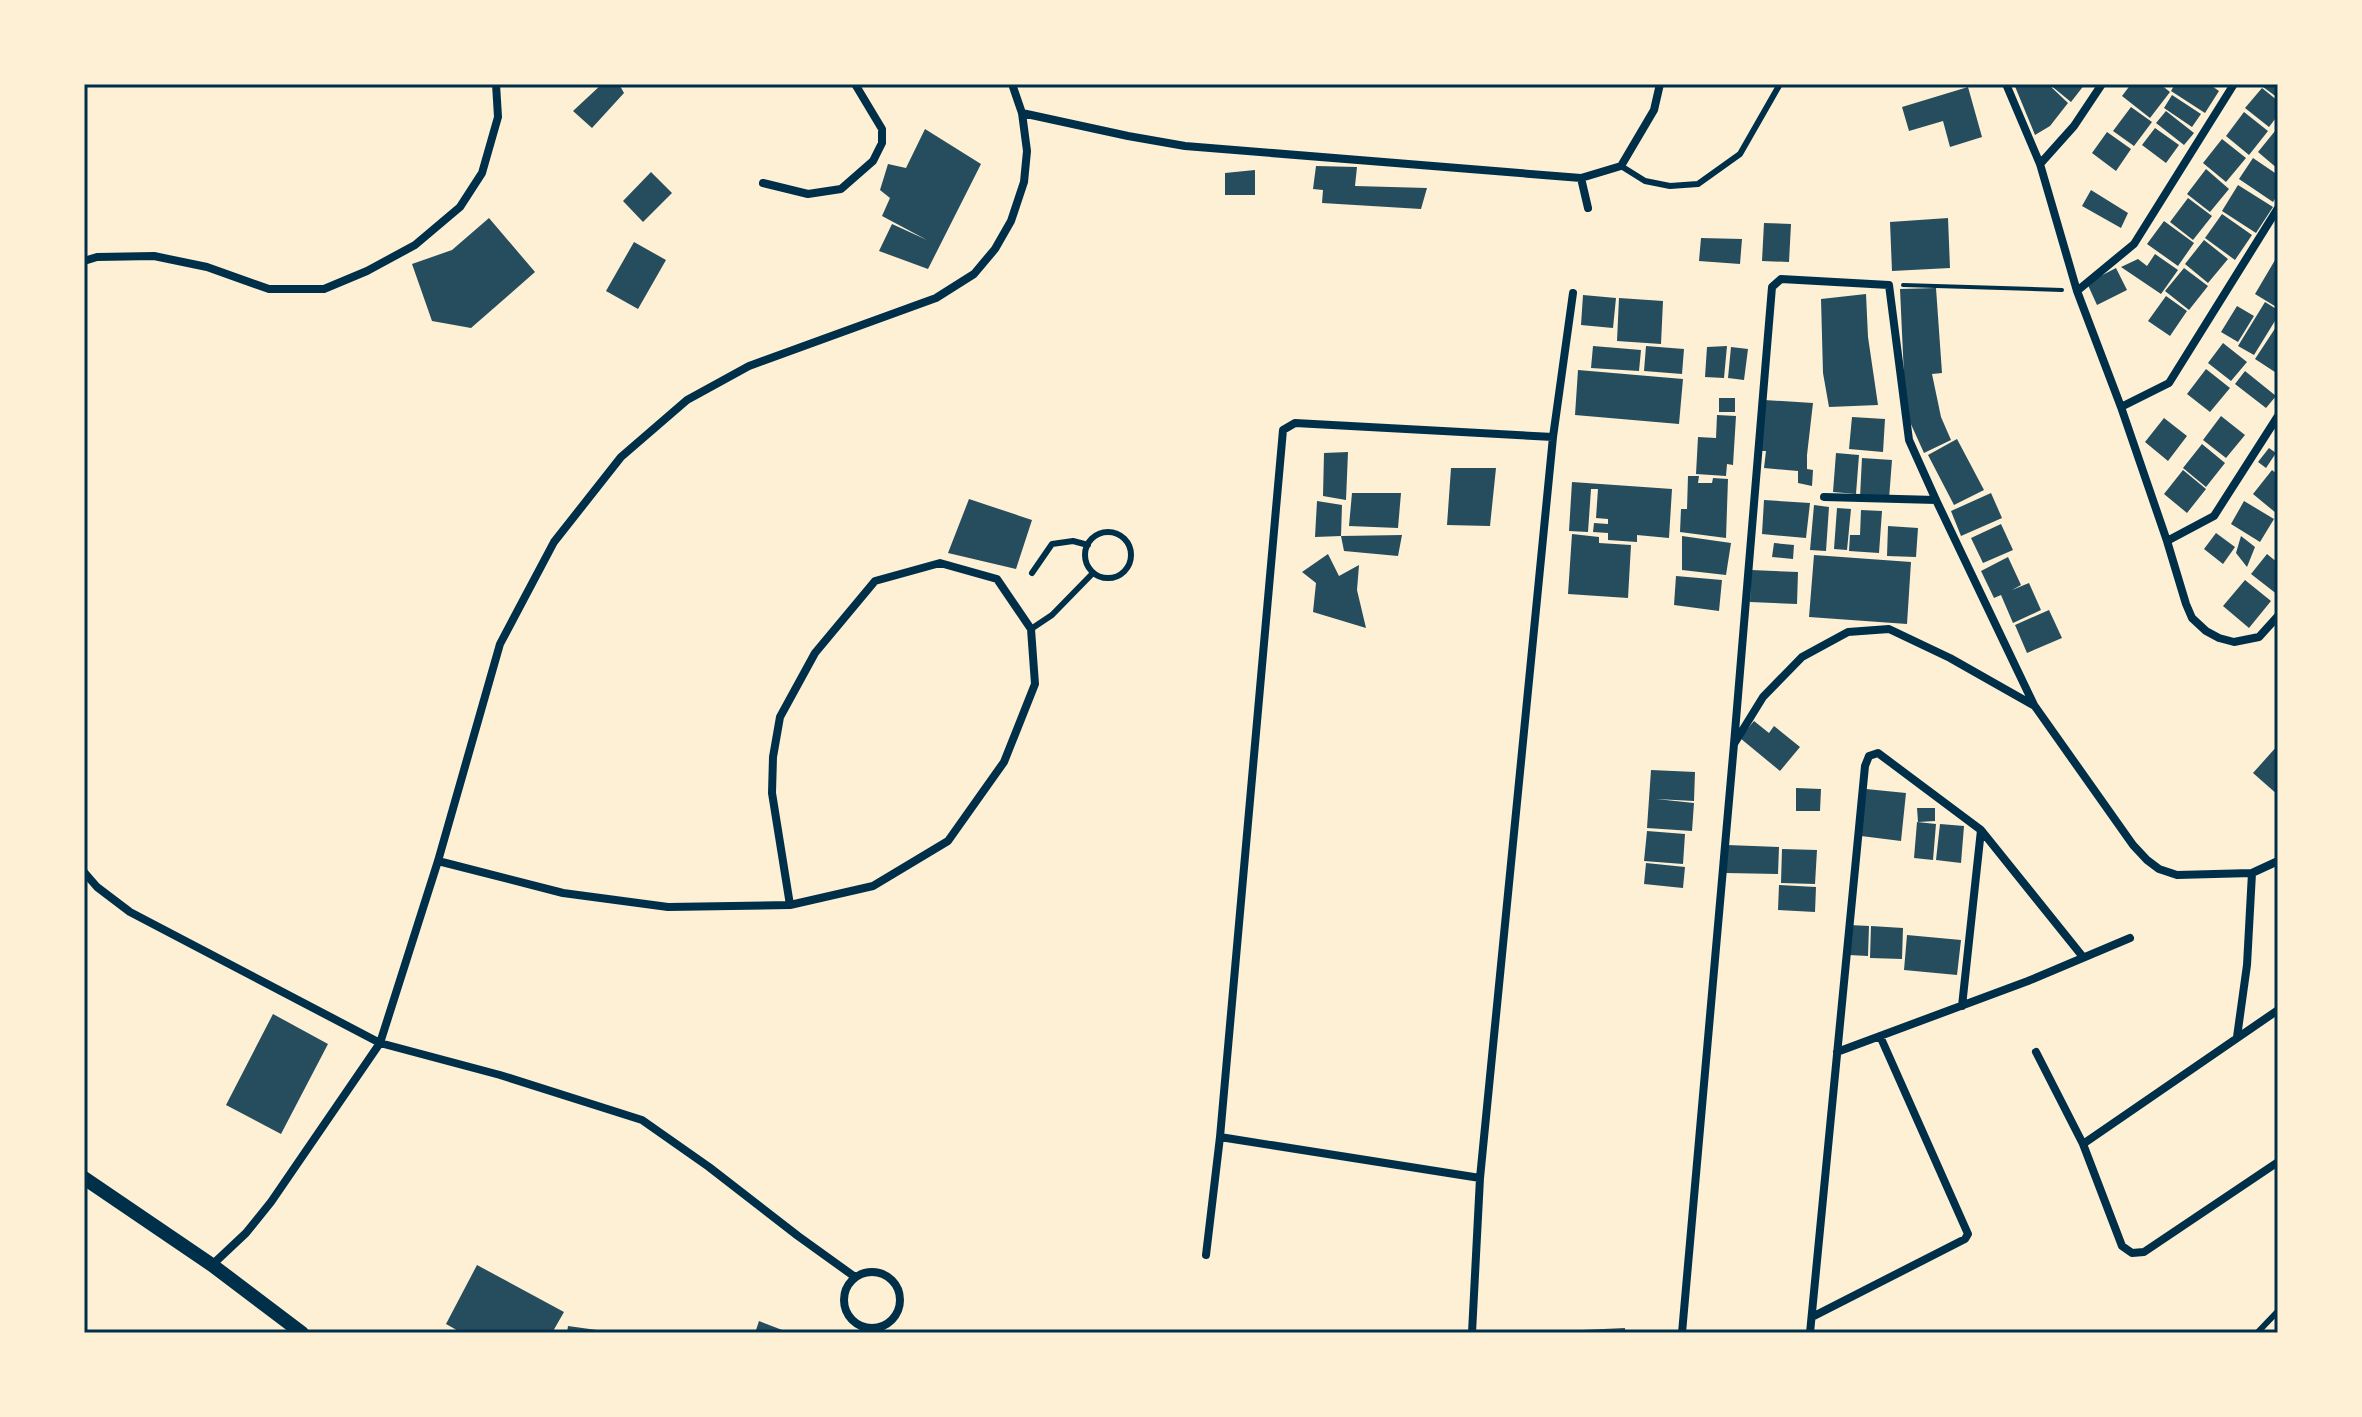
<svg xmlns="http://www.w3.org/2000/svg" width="2362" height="1417" viewBox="0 0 2362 1417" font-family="'Work Sans',sans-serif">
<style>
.building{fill:#264d5e}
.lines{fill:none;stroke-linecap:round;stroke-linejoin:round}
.path{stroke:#003049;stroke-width:4}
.service{stroke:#003049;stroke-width:6}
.minor{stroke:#003049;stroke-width:8}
.tertiary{stroke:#003049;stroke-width:14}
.neatline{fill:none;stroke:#003049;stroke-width:3}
</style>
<rect width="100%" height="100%" fill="#fdf0d5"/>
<path class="building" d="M602 84H619L624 93 592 128 573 111Z
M2014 84H2048L2068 103 2050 126 2035 135Z
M2049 84H2085L2071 102Z
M2131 84H2160L2170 92 2150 118 2122 96Z
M2175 84H2209L2219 91 2205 113 2171 91Z
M2259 84H2278V98Z
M1968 87 1982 137 1950 147 1943 121 1909 131 1902 107Z
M2262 88 2278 101V115L2269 127 2245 108Z
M2172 95 2201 114 2192 127 2164 108Z
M2131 107 2152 122 2134 146 2113 131Z
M2166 111 2194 133 2184 145 2156 123Z
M2244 112 2268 131 2249 155 2226 136Z
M2155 128 2179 145 2166 163 2142 145Z
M925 129 981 164 928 269 879 251 892 224 927 240 882 216 890 198 880 190 888 164 906 168Z
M2275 131 2278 134V169L2258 152Z
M2107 132 2131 149 2116 171 2092 153Z
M2222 139 2246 158 2226 182 2203 163Z
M2253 158 2278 175V194L2273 202 2239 179Z
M1316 166 1357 167 1355 186 1427 188 1421 209 1322 203 1323 190 1313 189Z
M2206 169 2229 189 2210 212 2187 194Z
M1255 170V195H1225V173Z
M651 172 672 193 643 222 623 201Z
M2238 185 2273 207 2256 233 2222 211Z
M2091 190 2128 213 2121 228 2082 206Z
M2188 198 2212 216 2193 240 2170 222Z
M2222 214 2252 235 2235 260 2205 238Z
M489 218 535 272 471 328 432 321 412 264 452 250Z
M1948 218 1950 268 1892 271 1890 222Z
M2164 221 2194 243 2178 266 2147 244Z
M1764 223 1791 224 1789 262 1762 261Z
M1701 238 1742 239 1740 264 1699 261Z
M2204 240 2228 259 2208 283 2185 264Z
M634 242 666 260 638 309 606 291Z
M2155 254 2178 270 2161 294 2121 267 2138 259 2147 266Z
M2278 255V308L2255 294Z
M2116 268 2127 290 2097 305 2087 283Z
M2184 268 2208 286 2189 310 2165 291Z
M1936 288 1942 373 1932 374 1941 417 1951 440 1924 453 1910 422 1904 376 1900 289Z
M1866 294 1868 337 1878 405 1829 407 1823 373 1821 299Z
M1583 295 1616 298 1613 328 1581 325Z
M2166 296 2187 311 2170 336 2148 321Z
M1619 298 1663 301 1661 344 1617 341Z
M2265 302 2278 310V316L2254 355 2238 346Z
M2237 306 2254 316 2238 342 2221 332Z
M2278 324V374L2255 359Z
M2223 343 2247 362 2231 381 2208 363Z
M1593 346 1641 350 1639 371 1591 368Z
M1646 346 1684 349 1682 374 1644 371Z
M1727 346 1724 378 1705 377 1707 347Z
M1731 347 1748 349 1744 380 1728 378Z
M2206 369 2230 388 2210 412 2187 394Z
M1578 370 1683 379 1679 424 1575 415Z
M2245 371 2276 396 2266 408 2235 384Z
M1719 398H1735V412H1719Z
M1764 400 1813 403 1807 455V469L1813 470 1812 486 1798 483V471L1764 468 1766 451H1760Z
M1717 415 1736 416 1733 465 1727 464 1726 476 1696 474 1698 437 1716 438Z
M2221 416 2245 435 2226 458 2203 440Z
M1852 417 1885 419 1883 452 1849 449Z
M2164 418 2187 436 2168 461 2145 442Z
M1957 439 1984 490 1954 505 1928 455Z
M2202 444 2225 463 2206 487 2183 468Z
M2269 448 2276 453 2266 468 2258 462Z
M1348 452 1346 500 1323 496 1324 453Z
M1836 453 1859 455 1856 494 1833 492Z
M1862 458 1892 460 1889 499 1860 497Z
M1451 468H1496L1490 526 1447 525Z
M2183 470 2206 489 2187 513 2164 494Z
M2272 470 2278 475 2276 513 2253 494Z
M1688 476H1699L1698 483H1712L1713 478 1728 479 1726 538 1680 532 1681 509H1687Z
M1572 482 1672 489 1669 538 1637 535V542L1608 540V533L1593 532 1594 523 1608 524V519L1596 518 1598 489H1591L1588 532 1569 531Z
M1352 493H1401L1398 528 1349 526Z
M1991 493 2002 518 1961 536 1951 511Z
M969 499 1032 520 1016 569 948 553Z
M1764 500 1810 503 1806 538 1762 534Z
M1317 501 1342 505 1341 536 1402 535 1398 556 1344 551 1341 536 1315 537Z
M2244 501 2274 519 2260 542 2231 524Z
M1814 505 1829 507 1826 551 1810 550Z
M1837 508 1851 509 1847 550 1834 549Z
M1861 510 1882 511 1879 553 1849 551 1850 535H1860Z
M2001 524 2013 550 1983 563 1971 538Z
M1888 526 1918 528 1916 557 1887 556Z
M2216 533 2235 547 2223 564 2204 549Z
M1572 534 1599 537V543L1631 545 1628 598 1568 594Z
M1682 536 1731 543 1726 575 1682 570Z
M2241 536 2255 547 2247 567 2236 553Z
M1774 543 1794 545 1793 559 1772 557Z
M1328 554 1339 576 1359 565 1357 590 1366 628 1313 612 1316 583 1302 572Z
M2267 554 2278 563V595L2251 574Z
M1814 555 1911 562 1907 624 1809 617Z
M2008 557 2021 585 2012 590 2029 583 2041 610 2013 623 2001 595 1994 598 1981 571Z
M1751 570 1798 572 1797 604 1750 602Z
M1676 576 1722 580 1719 611 1674 605Z
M2245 580 2271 601 2249 628 2223 606Z
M2049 610 2062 638 2027 653 2015 625Z
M1754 721 1769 733 1774 726 1800 747 1780 771 1740 738Z
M2278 745V795L2253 773Z
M1651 770 1695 772 1694 801 1656 799 1694 803 1692 831 1647 828Z
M1796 788 1821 789 1820 811H1796Z
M1866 789 1906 793 1901 841 1861 836Z
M1917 808H1935V821L1918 822Z
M1917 822 1936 824 1933 860 1914 858Z
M1940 824 1964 826 1961 863 1936 860Z
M1647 831 1685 834 1683 864 1644 861Z
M1727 845 1779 847 1778 874 1726 873Z
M1782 849 1817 850 1815 884 1781 883Z
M1646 863 1685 867 1683 888 1644 884Z
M1779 885 1816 887 1815 912 1778 910Z
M1850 925 1869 926 1868 956 1849 955Z
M1871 926 1903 928 1902 959 1870 958Z
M1907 935 1961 940 1957 975 1904 970Z
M273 1014 328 1044 281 1134 226 1105Z
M477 1265 564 1312 552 1333H462L446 1324Z
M759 1321 790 1333H755Z
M568 1326 604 1331V1333H567Z
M1625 1328V1333H1581L1582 1330Z"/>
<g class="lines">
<path class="path" d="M1903 285 2062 290"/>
<path class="service" d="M1621 166 1645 181 1670 186 1698 184 1740 154 1780 84
M1085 555a23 23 0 1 1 46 0a23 23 0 1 1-46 0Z
M1032 573 1052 544 1073 541 1088 545
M1031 629 1052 615 1093 573
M2257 1333 2278 1311"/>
<path class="minor" d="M2006 84 2040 164 2077 291 2121 407 2167 541 2186 604 2192 618 2206 631 2219 638 2234 642 2259 637 2278 616
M1022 113 1128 136 1185 146 1581 178 1621 166 1654 110 1660 84
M2040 164 2074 126 2102 84
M1581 178 1588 208
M763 183 808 194 841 189 873 161 882 143V129L855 84
M84 261 97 257 154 256 207 267 269 289H324L367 271 415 245 460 207 482 173 498 117 496 84
M2077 291 2134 244 2234 84
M2121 407 2169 383 2278 208
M1824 497 1936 500
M2167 541 2214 516 2278 416
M1734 744 1772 287 1781 279 1889 285 1909 440 1936 500 2034 705 2133 845 2147 860 2159 869 2177 875 2252 873 2278 861
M438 861 563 893 668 907 790 905 873 886 948 841 1004 762 1035 684 1031 629 997 579 940 563 875 581 815 653 780 717 773 757 772 793 790 905
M84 872 97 887 130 912 380 1043 500 1075 642 1120 709 1167 798 1236 855 1277
M1962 1006 1981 830 2083 957
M2237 1037 2247 965 2252 873
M1837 1052 2028 981 2130 938
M2036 1052 2083 1144 2122 1246 2132 1253 2144 1252 2278 1162
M1220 1137 1480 1178
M2083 1144 2278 1010
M1206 1255 1220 1137 1283 430 1295 423 1553 437
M212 1265 246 1233 271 1202 380 1043 438 861 500 644 554 542 621 457 687 400 749 366 936 298 974 274 995 249 1011 221 1024 182 1027 151 1022 113 1012 84
M844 1300a28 28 0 1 1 56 0a28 28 0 1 1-56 0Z
M1812 1317 1965 1239 1968 1234 1880 1036
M1472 1333 1480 1178 1553 437 1573 293
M1682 1333 1734 744 1763 697 1802 657 1848 632 1889 629 1950 658 2033 705
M1810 1333 1865 766 1869 756 1878 753 1981 830"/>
<path class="tertiary" d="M84 1178 212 1265 302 1333"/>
</g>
<rect width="2362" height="1417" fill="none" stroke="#fdf0d5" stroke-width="172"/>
<rect x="86" y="86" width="2190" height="1245" class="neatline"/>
</svg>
